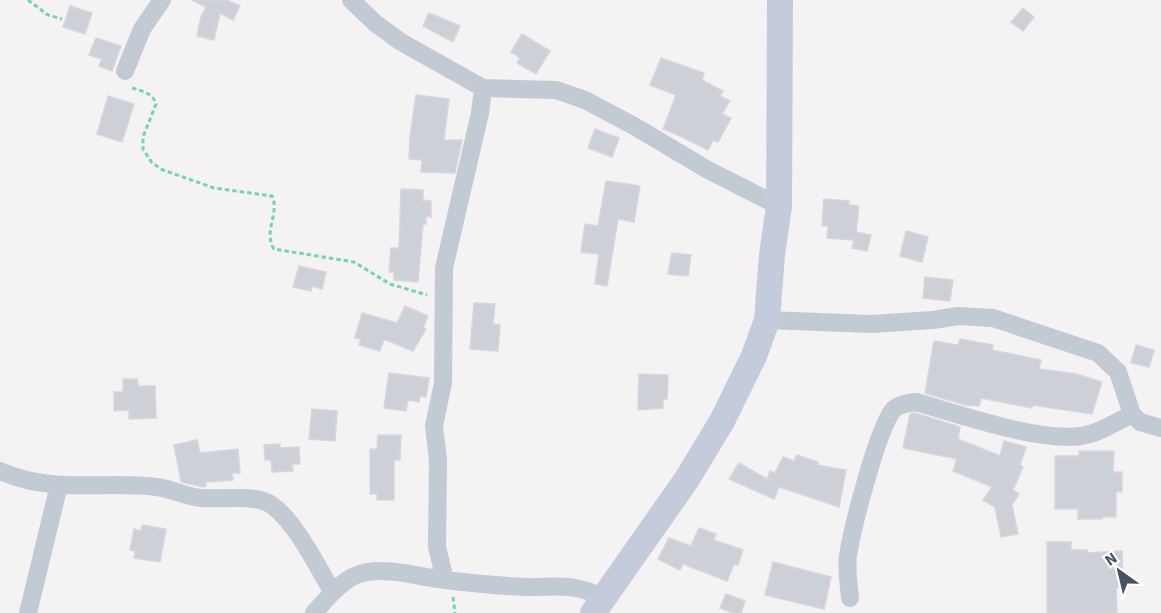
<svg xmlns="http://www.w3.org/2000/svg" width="1161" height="613" viewBox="0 0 1161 613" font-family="'Source Sans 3',sans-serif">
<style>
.building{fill:#ced0d7;stroke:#d6d7de;stroke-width:1.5}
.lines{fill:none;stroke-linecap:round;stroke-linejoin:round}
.path{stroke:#73d5b0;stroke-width:3;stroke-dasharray:4.5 3;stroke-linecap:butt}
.street{stroke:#c2cad4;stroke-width:18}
.secondary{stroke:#c4ccdc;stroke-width:26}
</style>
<rect width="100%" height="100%" fill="#f4f2f2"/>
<path class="building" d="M192 0H227L240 6 233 20 220 13 214 40 197 36 201 17 206 7Z
M70 6 92 13 85 34 63 27Z
M1023 8 1034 17 1023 31 1011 22Z
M429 13 460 26 453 42 423 26Z
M522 34 550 51 536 74 517 63 520 58 511 52Z
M96 38 121 46 112 71 99 66 102 59 89 55Z
M661 58 704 73 702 80 723 91 720 96 730 101 722 114 731 118 718 142 713 140 708 150 680 136 663 129 676 95 650 85Z
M416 95 449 99 444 140H462L455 173 421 172 422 160 409 159 410 137Z
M108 96 134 104 122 142 97 134Z
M595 129 619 138 612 157 588 148Z
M606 181 640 186 634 222 618 219 607 286 595 284 599 254 581 252 585 224 598 226Z
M401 189 423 190V200L431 201V217L426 216V224H423L418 282 394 280V272H389L391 248H399Z
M824 199 849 201V205L859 206 856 232 871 235 867 251 852 248 854 240 827 238 828 226H822Z
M906 231 928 237 922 262 900 256Z
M672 253 691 255 688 276 668 274Z
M299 266 326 272 322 289 312 286 311 291 293 287Z
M925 277 953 280 950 301 923 298Z
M474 303 495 304 493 324 500 325 498 351 470 349Z
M405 306 428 316 423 328 426 329 413 351 384 339 380 351 359 345 361 339 355 338 362 313 397 323Z
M960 339 993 345 992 350 1041 360 1039 369 1076 374 1102 382 1092 414 1032 405V408L981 398 979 406 965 405 925 393 934 341 958 345Z
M1136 345 1154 350 1149 367 1131 363Z
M389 373 429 378 426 397 420 396 419 402 408 400 406 411 384 408Z
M639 374 668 375 667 399H663V408L638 410Z
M123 379H137L138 386H155L156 418 129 419V410L114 411V392H123Z
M312 409 337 411 335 441 309 439Z
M915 413 960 427 958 439 1000 456 1004 441 1026 447 1020 465 1023 467 1013 490 1019 494 1012 505 1018 534 1001 537 995 507 983 500 992 487 953 471 957 459 903 448 910 414Z
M378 435H401L400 460H394V500H377V494H370V449H377Z
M197 440 200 453 238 449 240 473H232L233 480 206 482V486L203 487 181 482 174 445Z
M280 444V448L299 447 300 464H292L293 471 272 472 271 460H265L264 445Z
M1079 451H1114L1113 472H1122V492H1116V517H1102V519H1078V509H1055V456H1079Z
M797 455 818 462 817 465 846 470 839 507 779 487 774 499 729 479 739 463 767 479 770 471 775 473 783 457 794 461Z
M142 525 166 529 160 562 134 558 135 551 130 550 134 529 141 531Z
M699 528 716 534 714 540 743 550 738 565 734 564 727 581 683 564 680 570 658 559 669 538 691 546Z
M1047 542H1071V550H1087V553L1122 551 1123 588H1116L1117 613H1047Z
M773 562 831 577 824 609 765 595Z
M726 594 745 601 741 613H733L720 608Z"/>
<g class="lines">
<path class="path" d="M28 0 48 15 62 19
M132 88C142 91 153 93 156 104L143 137V149L152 163 163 170 214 188 272 196C280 212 263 232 274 249L354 262 390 284 427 295
M453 597 455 613"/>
<path class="street" d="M351 0 375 23 401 42 483 88 556 90 585 100 634 126 708 170 779 206
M125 71 142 29 162 0
M767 320 871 324 933 320 958 316 993 318 1098 353 1118 372 1132 414 1140 422 1161 428
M0 471C54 495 102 480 157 487 173 489 186 497 201 498 222 500 256 493 273 506 296 523 317 566 332 591
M445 580 437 547 438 460 434 426 443 383 444 268 480 113 483 88
M850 598C849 584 846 569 848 556 852 529 878 426 894 409 900 404 908 403 916 402 959 414 1038 442 1081 436 1098 434 1116 422 1132 414
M28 613 59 485
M314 613C328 597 344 576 367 572 392 568 420 577 445 580 471 583 500 586 527 587 557 587 573 583 602 597"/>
<path class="secondary" d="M593 613 687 479 722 421 754 356 767 320 772 255 779 206 780 0"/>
</g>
<g transform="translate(1119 571) rotate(326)" stroke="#ffffff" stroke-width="4.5" paint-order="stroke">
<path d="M0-4.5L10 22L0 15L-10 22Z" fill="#485261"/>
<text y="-9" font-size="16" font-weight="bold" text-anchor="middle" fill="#485261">N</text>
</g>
</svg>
